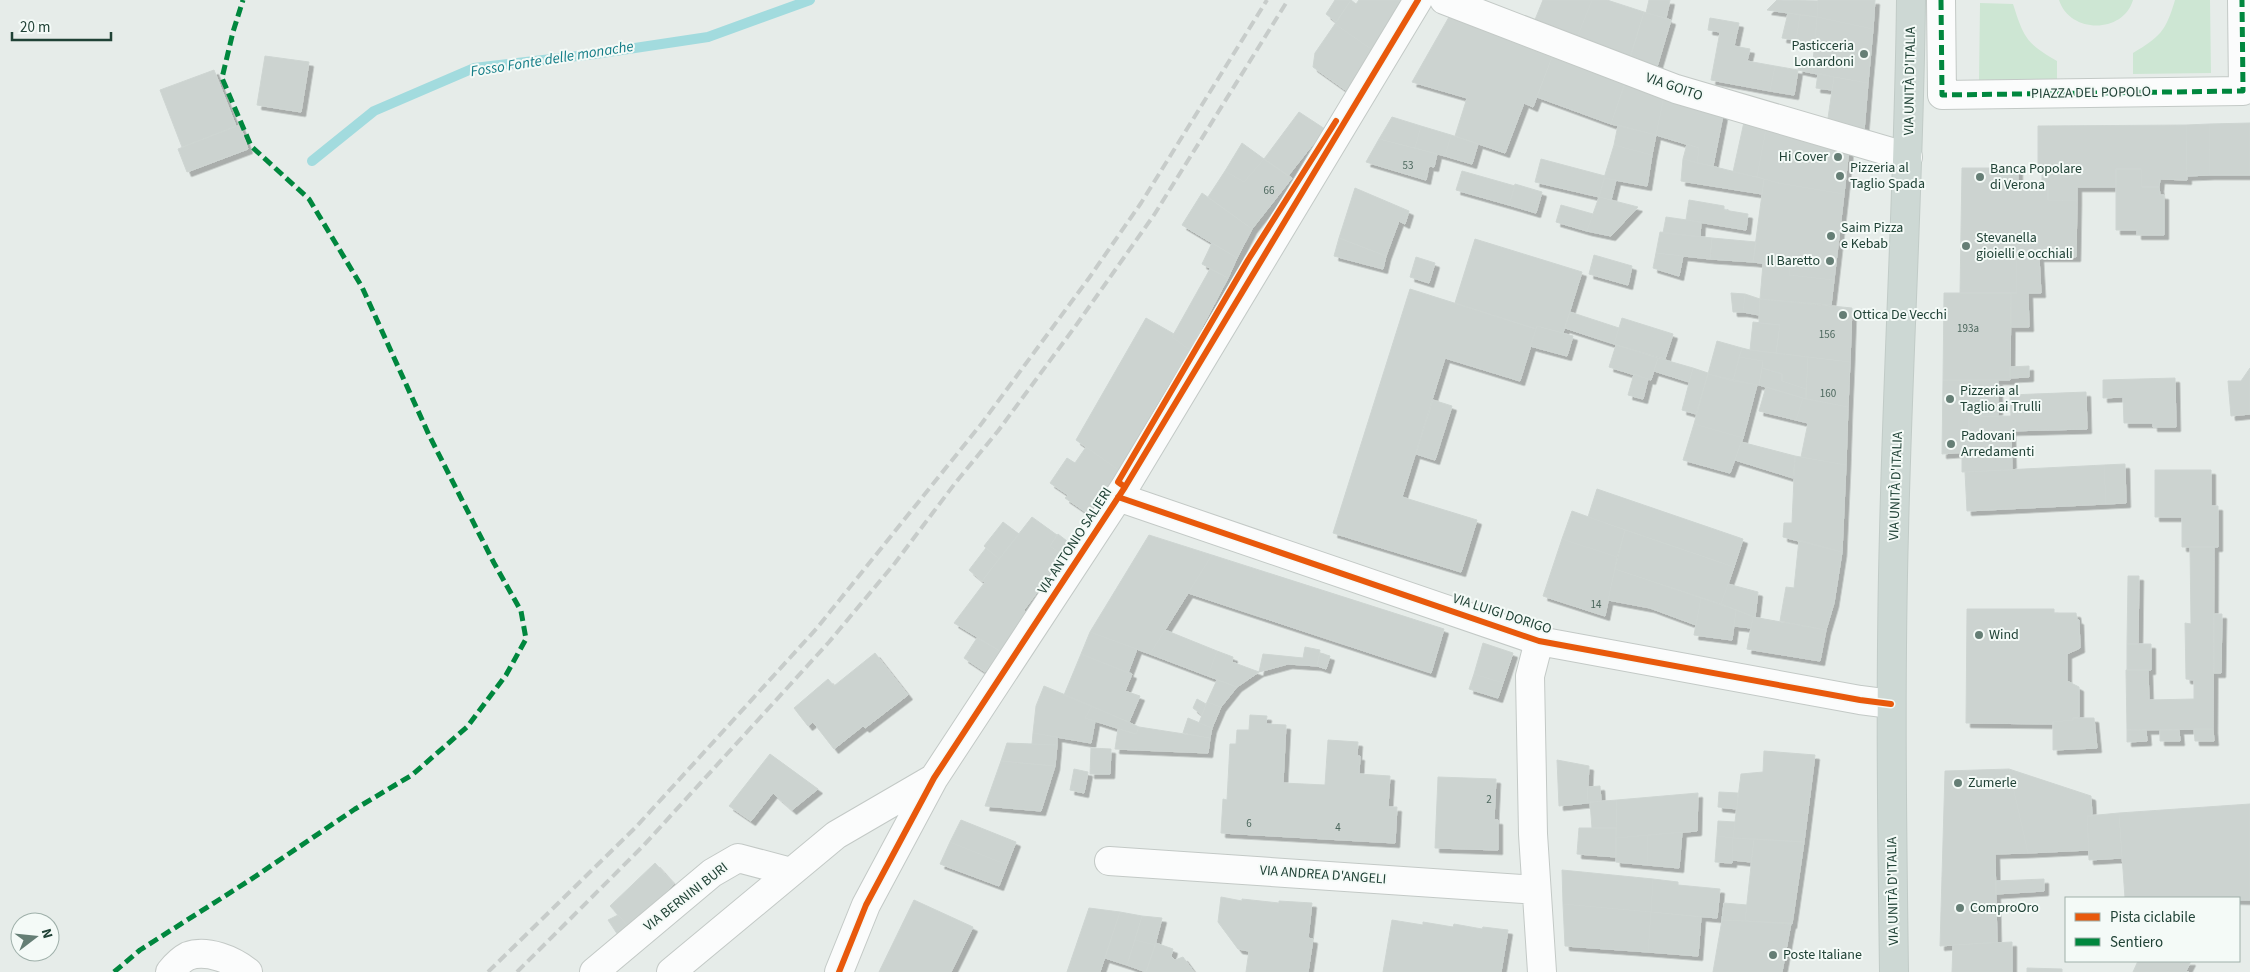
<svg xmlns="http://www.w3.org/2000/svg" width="2250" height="972" viewBox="0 0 2250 972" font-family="'Source Sans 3',sans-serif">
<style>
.green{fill:#cde6d3}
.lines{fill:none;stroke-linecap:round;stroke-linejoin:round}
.stream{stroke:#a2dbde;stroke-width:10}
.building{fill:#ccd3d0;stroke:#ced5d2;filter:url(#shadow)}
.minor-casing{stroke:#c3c9c6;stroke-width:30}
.major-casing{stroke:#c1cbc7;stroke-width:30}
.minor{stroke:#fbfcfc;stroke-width:28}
.major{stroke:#cdd8d4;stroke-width:28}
.rail{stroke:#c7ccca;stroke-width:4;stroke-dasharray:10 5;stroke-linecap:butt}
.quiet{stroke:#00873e;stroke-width:5;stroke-dasharray:10 5;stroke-linecap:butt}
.cycleway-casing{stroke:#f4faf7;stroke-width:9}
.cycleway{stroke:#e8590c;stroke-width:6}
.poi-dot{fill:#657e75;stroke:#f4faf7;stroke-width:2}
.labels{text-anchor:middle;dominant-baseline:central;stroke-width:4;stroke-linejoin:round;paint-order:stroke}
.number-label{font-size:11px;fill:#4c675d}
.poi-label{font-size:14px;fill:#204236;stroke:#f4faf7;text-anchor:start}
.street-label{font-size:14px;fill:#204236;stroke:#f4faf7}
.water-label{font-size:15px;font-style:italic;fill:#127c86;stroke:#f4faf7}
</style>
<defs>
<filter id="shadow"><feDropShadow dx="4.5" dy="4.5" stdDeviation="0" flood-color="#0004"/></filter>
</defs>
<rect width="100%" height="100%" fill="#e6ece9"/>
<path class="green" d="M2059 0H2133C2123 34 2070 34 2059 0Z
M2175 0H2210L2211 73 2133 74V53C2160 37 2166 31 2175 0Z
M1980 3 2013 4C2024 38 2026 43 2057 61V82L1979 81Z"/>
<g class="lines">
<path class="stream" d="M312 161 374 111 474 68 595 54 708 37 810 0"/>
</g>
<path class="building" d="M1335 0H1351L1336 22 1326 14Z
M1351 0 1356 4 1359 0H1406L1374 51 1335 24Z
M1543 0H1592L1575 43 1532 27Z
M1592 0H1607L1644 12 1628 63 1575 43Z
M1649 0H1670L1666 18 1646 13Z
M1777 0 1818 1 1817 17 1767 10Z
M1875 0 1873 29 1817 17 1818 0Z
M1644 12 1671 20 1657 67 1630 59Z
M1788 13 1800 15 1796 40 1782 38Z
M1800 15 1817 17 1815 43 1796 40Z
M1449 17 1552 57 1533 107 1524 103 1505 153 1455 136 1467 98 1412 82Z
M1817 17 1873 29 1868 83 1812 73Z
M1710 18 1739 23 1734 46 1750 49 1747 61 1775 66 1770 91 1711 80 1720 32 1708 30Z
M1335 24 1374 51 1348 92 1313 67 1315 53Z
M265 56 309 62 301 112 257 105Z
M1552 57 1625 84 1611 124 1537 97Z
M1800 59 1813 61 1812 73 1798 70Z
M1775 66 1798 70 1794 95 1770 91Z
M214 70 236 126 182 147 160 90Z
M1818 73 1834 77 1832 90 1816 88Z
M1834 77 1868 83 1864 131 1827 125Z
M1625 82 1664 96 1656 135 1611 124Z
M1664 96 1723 115 1713 166 1697 163 1699 148 1656 135Z
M1299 112 1325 129 1288 176 1264 159Z
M1392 117 1421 126 1415 148 1379 139Z
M1744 122 1766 129 1757 177 1733 172Z
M2250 123V175H2210L2209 124Z
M2209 124 2210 175 2187 176 2186 125Z
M240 125 248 149 187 172 178 149Z
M1618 125 1656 135 1652 155 1614 145Z
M2186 125 2187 180 2160 179 2159 187H2142L2141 169H2116V187H2077V201L2048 200V183H2042V164H2038V126Z
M1421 126 1451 135 1445 156 1415 148Z
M1766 129 1849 149 1844 194 1778 183 1757 177Z
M1451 135 1478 144 1472 164 1445 156Z
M1379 139 1437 154 1434 167 1429 166 1426 180 1366 162Z
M1242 143 1264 159 1244 182 1225 171Z
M1687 144 1699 148 1697 163 1683 159Z
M1614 145 1652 155 1647 186 1604 178Z
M1264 159 1292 178 1252 229 1208 197 1225 171 1244 182Z
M1541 159 1605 176 1599 197 1535 182Z
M1683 159 1764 179 1762 194 1681 181Z
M1997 166H1999V170L2018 169V183H2048V200L2077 201 2076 257H2016L2017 293H1960L1962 168H1997Z
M2116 169H2141L2142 187H2159L2160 195H2164V235H2137V230H2116Z
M1462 171 1515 186 1509 205 1456 190Z
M1604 178 1616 180 1611 200 1599 197Z
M1764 179 1778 183 1844 194 1834 280 1789 275 1790 267 1753 262Z
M1515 184 1542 192 1536 213 1509 205Z
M1355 188 1409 211 1405 224 1399 221 1386 256 1339 238Z
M1202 193 1252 229 1237 258 1182 225Z
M1599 197 1638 207 1611 236 1587 231Z
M1689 200 1724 206V210L1748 214 1746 230 1686 220Z
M1561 205 1593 214 1587 231 1556 222Z
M1666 217 1701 222 1700 237 1663 233Z
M1660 232 1712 238 1710 259 1656 253Z
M1339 238 1386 256 1383 269 1334 256Z
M1712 238 1756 242 1753 262 1710 259Z
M1475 239 1582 272 1563 333 1537 326 1536 329 1455 303Z
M1212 243 1237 258 1228 278 1202 264Z
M1656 253 1683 256 1679 276 1653 268Z
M1594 255 1632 266 1628 285 1589 274Z
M1416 257 1435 263 1429 283 1410 277Z
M2016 257H2039L2041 293H2028L2029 327H2011V293H2017Z
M1763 264 1790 267 1789 275 1834 280 1831 305 1760 299Z
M1210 269 1228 278 1190 350 1172 337Z
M1410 289 1536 329 1520 381 1445 358 1402 497 1477 520 1461 572 1333 533Z
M1731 293 1745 294 1743 312H1733Z
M1944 293H2011L2010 380H1943Z
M1745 294 1760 299 1759 315 1743 312Z
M1760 299 1852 308 1850 362 1776 353 1780 325 1759 323Z
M1570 312 1619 328 1614 344 1565 328Z
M1146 318 1174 334 1172 337 1190 350 1120 471 1076 440Z
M1622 318 1673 334 1665 359 1614 344Z
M1753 322 1780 325 1776 353 1750 350Z
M1537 326 1573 336 1567 356 1530 346Z
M1717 341 1742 348 1733 381 1708 374Z
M1616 345 1658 358 1651 380 1609 367Z
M1742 348 1750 350 1808 357 1806 389 1782 381V374L1762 368 1763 361 1739 357Z
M1739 357 1763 361 1759 385 1733 381Z
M1808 357 1850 362 1848 407 1806 399Z
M1658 358 1693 368 1689 382 1654 371Z
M2029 366V377L2010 378V367Z
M1693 368 1708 373 1696 414 1682 410Z
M1762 368 1782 374V381L1806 389V399L1759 385Z
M2250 368V414L2231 416 2228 381H2241Z
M1634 374 1648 379 1643 399 1628 395Z
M1708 374 1757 385 1743 438 1694 424Z
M2175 378 2176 427H2153V423H2124L2123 397 2103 398V380Z
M1943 380 1998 381V416L1969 417V432H1994V450L1942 454Z
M1766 387 1803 398 1796 420 1759 411Z
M2086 392 2087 429 1969 432V417L2011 416 2010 395Z
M1803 398 1848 407 1846 465 1801 457 1808 423 1796 420Z
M1433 400 1452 406 1435 460 1416 454Z
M1694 424 1743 438 1730 473 1683 460Z
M2011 431 2012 470 1962 472V453L1994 450V432Z
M1741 442 1795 456 1793 478 1735 460Z
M1086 447 1120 471 1090 515 1065 498 1068 495 1050 483 1067 458 1075 463Z
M1795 456 1846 465 1842 552 1783 537 1784 523H1792Z
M2125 464 2126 503 2106 504 2104 465Z
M2104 465 2106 504 1967 511 1965 472Z
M2155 470H2211V506H2218V547H2182V517H2155Z
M1597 489 1743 539 1734 567 1588 517Z
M1572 511 1625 530 1617 557 1562 539Z
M1032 517 1057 535 1050 546 1064 556 1024 610 1027 613 1000 651 954 623 985 582 982 581Z
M1003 522 1019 534 999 559 984 546Z
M1625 530 1734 567 1721 604 1615 569Z
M1058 534 1072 545 1064 556 1050 546Z
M1149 535 1212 555 1150 654 1090 632Z
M1562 539 1617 557 1605 616 1543 596Z
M1799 540 1842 552 1834 603 1826 630 1780 621 1786 587 1794 588Z
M2190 547H2214L2213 729 2127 730 2126 670H2148L2149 700 2194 699V680L2186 679 2185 623 2191 624Z
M986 548 999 559 982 581 969 570Z
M1212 555 1444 629 1431 673 1188 593Z
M1615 569 1701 598 1696 625 1650 608 1608 600Z
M2128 576H2139L2138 644H2127Z
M1728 584 1758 592 1755 617 1721 604Z
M1701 598 1736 610 1732 640 1694 635Z
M1967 609H2054V613H2076L2077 620H2079L2080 648 2067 654V681L2079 687V717L2073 718V720L2053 722V724L1966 723Z
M1736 610 1753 617 1751 628 1734 626Z
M2214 614H2222L2221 673H2214Z
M1753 617 1826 630 1820 661 1747 649Z
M1165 630 1217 651 1208 676 1150 654Z
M1090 632 1137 649 1128 673 1081 654Z
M977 638 1000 651 985 672 964 658Z
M1483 643 1513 653 1503 683 1474 674Z
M2127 644H2151V670H2127Z
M1305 647 1320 650 1317 666 1288 664 1259 672 1263 654 1303 658Z
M1217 651 1233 657 1232 662 1259 672 1237 687 1208 676Z
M875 653 908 695 865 728 863 726 834 749 813 722 808 726 794 708 828 679 834 686Z
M1320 653 1330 656 1326 669 1317 666Z
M1081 654 1132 674 1125 691 1140 696 1129 722 1064 695Z
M1474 674 1503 683 1498 698 1469 689Z
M1217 680 1237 687 1221 707 1207 702Z
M1044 686 1092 706 1085 718 1095 721 1091 743 1033 733 1036 706Z
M1197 699 1206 704 1202 715 1193 708Z
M1207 702 1221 707 1212 728 1199 723Z
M1092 706 1139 727 1136 734 1085 718Z
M1250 715 1267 716 1266 724 1286 725 1283 783 1325 785 1328 740 1358 742 1357 756H1360L1359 774 1390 776 1388 807H1397L1395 843 1221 833 1223 799 1227 800 1230 744H1236L1237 730H1249Z
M1188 718 1212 728 1210 738 1183 733Z
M2073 718H2094L2097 748 2053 750V722L2073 720Z
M1139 727 1210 738 1208 753 1115 749 1118 729 1136 734Z
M2194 729H2213L2214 741H2195Z
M2127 730H2146L2147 741 2127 742Z
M2160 730H2179L2180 741H2160Z
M1033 733 1057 737V745L1032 744Z
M1007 743 1057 745 1055 766 1001 761Z
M1091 748 1111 749 1110 774H1090Z
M1764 751 1815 755 1804 842 1733 838 1741 774 1763 772Z
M770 754 818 789 792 810 773 793 751 821 729 806Z
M1557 760 1589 766 1587 803 1559 806Z
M1001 761 1055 766 1041 811 985 806Z
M1074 769 1088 772 1084 793 1070 790Z
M2009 769 2028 853 1995 854 1997 942 1940 946 1945 771Z
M2009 769 2091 796 2092 816H2087L2089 850 2028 853Z
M1438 777 1496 779 1494 820H1498V850L1435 848Z
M1600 786 1601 801 1587 803 1588 787Z
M1719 792 1738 793 1737 809 1718 807Z
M1698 793 1697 831 1616 838 1617 800Z
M1617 800 1616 828H1592L1590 802Z
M2250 804V900L2125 898 2119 813Z
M2119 813 2122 858 2089 860 2087 816Z
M961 820 1016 842 1007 865 950 842Z
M1718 821 1735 822 1733 838 1717 836Z
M1579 828H1616V857L1577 854Z
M1682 832 1679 868 1647 865 1648 835Z
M1648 835 1647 865 1616 862V838Z
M1717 836 1733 838 1732 863 1715 862Z
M1733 838 1754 839 1751 862 1732 860Z
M1754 839 1804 842 1792 924 1745 921Z
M950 842 1007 865 999 886 940 864Z
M655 863 674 884 630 928 610 906Z
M1562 870 1653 879 1651 912 1563 904Z
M1653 879 1678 882V885L1720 889 1717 918 1651 912Z
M2044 879V891L1996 894V881Z
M1221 897 1242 901V899L1279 903V901L1312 903 1308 938 1313 939 1308 972H1246L1249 951 1238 949 1218 922Z
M914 900 973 927 951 972H879Z
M1724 903 1747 905 1745 921 1722 920Z
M1563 904 1651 912 1648 952 1565 946Z
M1089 908 1120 912 1100 972H1067Z
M1120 912 1142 916 1127 965 1105 958Z
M1651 912 1701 917 1698 956 1648 952Z
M618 915 630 928 618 935 608 920Z
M1142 916 1162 918 1155 945 1135 940Z
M1392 920 1423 925V922L1453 927 1454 924 1482 929 1483 927 1508 930 1501 972H1383Z
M1722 920 1791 923 1782 972H1713Z
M1135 940 1155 945 1146 972 1127 965Z
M2012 942V972H1952L1953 945Z
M1156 943 1173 949 1171 956 1175 960 1183 957 1194 972H1146Z
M2138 961H2191L2186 971 2189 972H2133Z
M2027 968 2062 969V972H2027Z"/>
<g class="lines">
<defs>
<path id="minor" d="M1444 0 1676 89 1908 157
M1941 0 1942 95 2243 91 2242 0
M1118 497 1539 641 1860 700 1891 704
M1539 641 1530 676 1533 834 1542 972
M1109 861 1536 890
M170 972C174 967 182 959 188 956 207 949 233 960 248 972
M594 972 712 873 738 858 791 872
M671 972 836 835 934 778
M839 972 866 905 934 778 1125 487 1418 0"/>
<path id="major" d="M1894 972C1892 825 1890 679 1894 532 1898 355 1909 178 1911 0"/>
</defs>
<use href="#minor" class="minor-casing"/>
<use href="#major" class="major-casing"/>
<use href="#minor" class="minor"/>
<use href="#major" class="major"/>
<path class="rail" d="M488 972 636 827 817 628 982 423 1089 278 1141 203 1267 0
M517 972 644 845 829 642 895 563 956 482 998 431 1077 324 1154 215 1288 0"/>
<path class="quiet" d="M1941 0 1942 95 2243 91 2242 0
M114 972 140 950 250 880 355 809 412 775 467 727 506 675 526 639 521 611 494 563 429 435 362 287 309 199 251 146 222 78 233 32 243 0"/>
<defs>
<path id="cycleway" d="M1125 487 1118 482 1248 260 1336 121
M1118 497 1539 641 1860 700 1891 704
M839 972 866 905 934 778 1125 487 1418 0"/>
</defs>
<use href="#cycleway" class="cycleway-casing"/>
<use href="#cycleway" class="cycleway"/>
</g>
<g class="poi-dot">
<circle cx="1864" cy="54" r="5"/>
<circle cx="1838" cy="157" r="5"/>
<circle cx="1840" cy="176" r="5"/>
<circle cx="1980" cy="177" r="5"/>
<circle cx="1831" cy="236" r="5"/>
<circle cx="1966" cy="246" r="5"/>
<circle cx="1830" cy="261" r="5"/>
<circle cx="1843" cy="315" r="5"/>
<circle cx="1950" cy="399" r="5"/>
<circle cx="1951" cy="444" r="5"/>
<circle cx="1979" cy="635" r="5"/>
<circle cx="1958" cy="783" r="5"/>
<circle cx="1960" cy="908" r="5"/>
<circle cx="1773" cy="955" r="5"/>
</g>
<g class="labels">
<g class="number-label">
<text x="1408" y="165">53</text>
<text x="1269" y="190">66</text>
<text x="1968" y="328">193a</text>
<text x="1827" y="334">156</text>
<text x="1828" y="393">160</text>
<text x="1596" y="604">14</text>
<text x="1489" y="799">2</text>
<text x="1249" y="823">6</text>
<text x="1338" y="827">4</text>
</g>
<g class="poi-label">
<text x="1854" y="46" text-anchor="end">Pasticceria<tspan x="1854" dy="16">Lonardoni</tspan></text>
<text x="1828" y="157" text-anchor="end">Hi Cover</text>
<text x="1850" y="168">Pizzeria al<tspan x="1850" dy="16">Taglio Spada</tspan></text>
<text x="1990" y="169">Banca Popolare<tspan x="1990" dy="16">di Verona</tspan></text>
<text x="1841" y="228">Saim Pizza<tspan x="1841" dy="16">e Kebab</tspan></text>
<text x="1976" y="238">Stevanella<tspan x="1976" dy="16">gioielli e occhiali</tspan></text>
<text x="1820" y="261" text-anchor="end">Il Baretto</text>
<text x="1853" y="315">Ottica De Vecchi</text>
<text x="1960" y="391">Pizzeria al<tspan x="1960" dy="16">Taglio ai Trulli</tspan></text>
<text x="1961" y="436">Padovani<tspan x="1961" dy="16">Arredamenti</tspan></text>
<text x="1989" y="635">Wind</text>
<text x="1968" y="783">Zumerle</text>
<text x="1970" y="908">ComproOro</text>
<text x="1783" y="955">Poste Italiane</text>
</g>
<g class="street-label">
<text transform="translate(1910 81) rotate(-89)">VIA UNITÀ D'ITALIA</text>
<text transform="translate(1674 87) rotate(19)">VIA GOITO</text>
<text transform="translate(2091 93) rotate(-1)">PIAZZA DEL POPOLO</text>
<text transform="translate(1896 486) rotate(-88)">VIA UNITÀ D'ITALIA</text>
<text transform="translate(1075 541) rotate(-57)">VIA ANTONIO SALIERI</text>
<text transform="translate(1502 614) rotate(18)">VIA LUIGI DORIGO</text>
<text transform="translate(1323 875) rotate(4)">VIA ANDREA D'ANGELI</text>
<text transform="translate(1893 891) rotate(-91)">VIA UNITÀ D'ITALIA</text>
<text transform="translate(686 897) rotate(-38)">VIA BERNINI BURI</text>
</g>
<g class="water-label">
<text transform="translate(552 59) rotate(-9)">Fosso Fonte delle monache</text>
</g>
</g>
<rect x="2065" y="897" width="175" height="65" fill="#f4faf7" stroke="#9fb0aa"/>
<rect x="2075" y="913" width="25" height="8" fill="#e8590c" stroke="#9fb0aa"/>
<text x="2110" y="922" font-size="15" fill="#204236">Pista ciclabile</text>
<rect x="2075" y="938" width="25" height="8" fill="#00873e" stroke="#9fb0aa"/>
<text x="2110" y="947" font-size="15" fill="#204236">Sentiero</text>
<g transform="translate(35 937) rotate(74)"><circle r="24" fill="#f4faf7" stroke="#9fb0aa"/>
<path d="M0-4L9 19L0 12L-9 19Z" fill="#657e75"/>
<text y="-8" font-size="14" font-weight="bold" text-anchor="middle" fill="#204236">N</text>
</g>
<path d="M12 32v8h99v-8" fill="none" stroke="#204236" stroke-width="2.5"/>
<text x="20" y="32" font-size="15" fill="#204236" stroke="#f4faf7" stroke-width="4" paint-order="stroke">20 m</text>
</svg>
